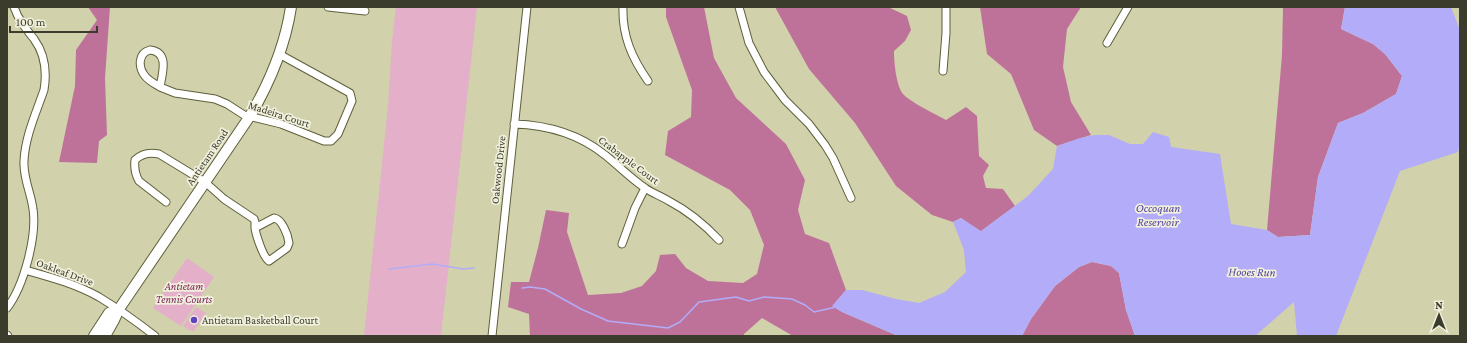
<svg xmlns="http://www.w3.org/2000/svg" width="1467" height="343" viewBox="0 0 1467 343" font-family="'Crimson Pro',serif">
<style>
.green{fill:#e4afc9}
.forest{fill:#be729a}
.water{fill:#b3acf9}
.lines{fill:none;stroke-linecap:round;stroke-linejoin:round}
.stream{stroke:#b3acf9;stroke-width:1.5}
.street-casing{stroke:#5f5f3d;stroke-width:9}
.secondary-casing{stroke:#5f5f3d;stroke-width:12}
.street{stroke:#fff;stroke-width:7}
.secondary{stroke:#fff;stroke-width:10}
.poi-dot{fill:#5e43bc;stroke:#f0f0dd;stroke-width:1.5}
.labels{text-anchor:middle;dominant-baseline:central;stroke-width:3.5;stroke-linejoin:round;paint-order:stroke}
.street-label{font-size:11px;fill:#3c3c2d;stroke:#f0f0dd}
.park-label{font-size:11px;font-style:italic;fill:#791d55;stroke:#f0f0dd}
.poi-label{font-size:11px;fill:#3c3c2d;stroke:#f0f0dd;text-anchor:start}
.water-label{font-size:12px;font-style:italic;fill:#53439c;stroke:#f0f0dd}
</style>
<rect width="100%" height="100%" fill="#d1d1ab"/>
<path class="green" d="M396 7H477L441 336H364L388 106 392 41Z
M187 258 214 277 181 326 153 308Z
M196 307 206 313 193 332 183 326Z"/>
<path class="forest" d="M88 7H110L105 78 107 135 99 141 97 163 59 162 75 86 76 50 97 20Z
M666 7H704L714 58 736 98 786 144 805 180 798 210 805 234 829 243 846 290 833 306 842 312 898 336H793L762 318 744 334V336H530L529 314 508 307 511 282H529L538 248 546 210 569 213 567 232 588 295 621 293 642 286 656 271 660 255 675 254 686 268 708 281 743 283 757 274 764 245 750 210 730 190 665 155 668 131 691 117 692 90 666 17Z
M775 7H888L907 16 911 30 905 41 894 51C894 62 896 85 903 94 910 102 935 114 946 120L966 107 977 116 979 156 989 165 983 176 986 188 1003 189 1015 206 980 232 961 218 953 222 932 215 896 186 855 123 809 69Z
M980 7H1081L1067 29 1063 67 1071 102 1091 135 1057 146 1034 130 1011 74 987 54Z
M1283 7H1345L1341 29 1373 44 1385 54 1402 76 1396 94 1363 113 1338 123 1318 177 1310 235 1278 237 1267 230 1282 55Z
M1092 262 1111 266 1119 273 1126 310 1135 336H1022L1031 319 1055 286 1079 267Z"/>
<path class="water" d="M1345 7H1451L1460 30V144L1458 152 1400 171 1336 336H1297L1294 302 1255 336H1135L1126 310 1119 273 1111 266 1092 262 1079 267 1055 286 1031 319 1022 336H898L842 312 832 306 846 290H862L896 299 919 303 945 292 966 272 964 250 953 222 961 218 981 231 1028 196 1053 169 1057 146 1080 138 1095 135H1109L1130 144H1143L1153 132 1169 137 1171 147 1220 154 1231 224 1267 230 1278 237 1310 235 1318 177 1338 123 1363 113 1396 94 1402 76 1385 54 1373 44 1341 29Z"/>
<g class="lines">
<path class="stream" d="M389 269 432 264 463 269 474 268
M522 288 530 287 545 289 581 309 608 321 668 328 680 322 699 302 736 297 749 301 764 297 792 299 805 305 814 312 836 307"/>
<defs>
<path id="street" d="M328 7 365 11
M623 7C622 36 632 58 648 81
M739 7 749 43 764 72 785 100 809 124 825 145 833 158 851 198
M1107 43 1128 7
M150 50C170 52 162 74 160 87 155 84 149 81 145 76 138 67 138 53 150 50Z
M943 71 946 33V7
M160 87 175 93 215 99 227 104 244 115 281 124 324 141H331L338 134 352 101 350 93 279 54
M514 124C547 125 579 134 605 155 619 166 630 178 645 188 652 193 661 196 669 201 688 211 704 224 719 240
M166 202 139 181C135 174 134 168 135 160 142 153 150 152 159 154L205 182 224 199 254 219 255 222V228
M274 218C282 219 288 235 289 243L287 248 269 261C263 257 256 235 255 228Z
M622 244 635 208 645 188
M25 270C50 277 76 284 99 297 119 309 137 322 155 336
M7 308C24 286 37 236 33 209 31 193 23 178 24 161 25 137 36 113 44 90 47 72 45 54 34 39 26 29 18 19 14 7
M7 335 8 336
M492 336 527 7"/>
<path id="secondary" d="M94 336 109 313 119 309
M105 336 114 320 119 309 250 116C270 82 285 47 291 7"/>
</defs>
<use href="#street" class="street-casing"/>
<use href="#secondary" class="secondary-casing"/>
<use href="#street" class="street"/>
<use href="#secondary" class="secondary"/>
</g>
<circle class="poi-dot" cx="194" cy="320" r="4"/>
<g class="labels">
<g class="street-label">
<text transform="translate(279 114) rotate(18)">Madeira Court</text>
<text transform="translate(207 157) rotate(-56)">Antietam Road</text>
<text transform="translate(629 160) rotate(37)">Crabapple Court</text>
<text transform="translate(498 170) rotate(-84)">Oakwood Drive</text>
<text transform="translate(65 272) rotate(20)">Oakleaf Drive</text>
</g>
<g class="park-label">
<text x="184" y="286">Antietam<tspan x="184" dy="13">Tennis Courts</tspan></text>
</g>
<g class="poi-label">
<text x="202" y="320">Antietam Basketball Court</text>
</g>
<g class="water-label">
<text x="1158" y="208">Occoquan<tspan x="1158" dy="14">Reservoir</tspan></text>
<text transform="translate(1252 272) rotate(1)">Hooes Run</text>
</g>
</g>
<rect width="1467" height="343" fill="none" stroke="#3c3c2d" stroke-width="16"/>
<g transform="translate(1439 315)" stroke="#f0f0dd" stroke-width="3" paint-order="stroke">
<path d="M0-3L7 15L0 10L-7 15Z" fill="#3c3c2d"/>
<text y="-6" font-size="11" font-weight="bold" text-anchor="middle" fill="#3c3c2d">N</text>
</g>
<path d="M10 26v6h87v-6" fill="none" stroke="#3c3c2d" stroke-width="2"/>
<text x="16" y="26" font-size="12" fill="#3c3c2d" stroke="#f0f0dd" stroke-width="3" paint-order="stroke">100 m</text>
</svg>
